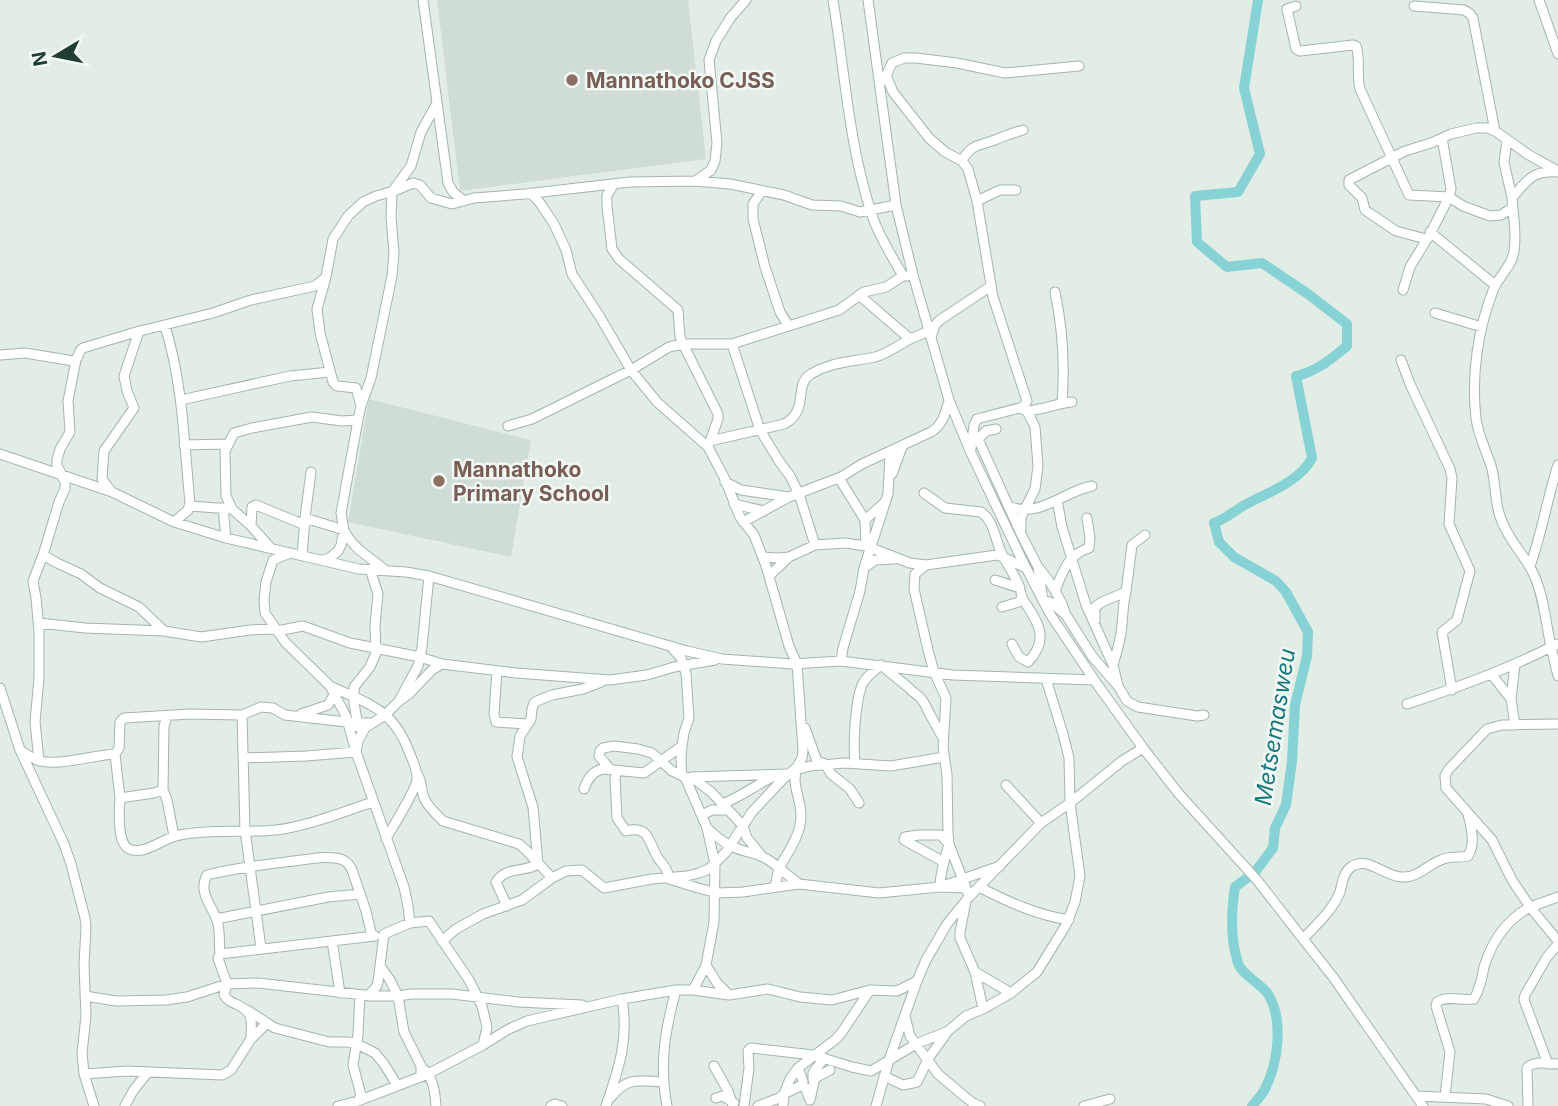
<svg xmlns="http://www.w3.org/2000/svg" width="1558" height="1106" viewBox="0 0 1558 1106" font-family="Inter,sans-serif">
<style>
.built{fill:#d0ddd5}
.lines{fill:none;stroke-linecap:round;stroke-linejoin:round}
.river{stroke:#87d2d4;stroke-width:10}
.minor-casing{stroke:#a4b5ad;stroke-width:11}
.minor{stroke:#fff;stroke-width:9}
.education-dot{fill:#8d6e63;stroke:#f2f9f5;stroke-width:2.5}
.labels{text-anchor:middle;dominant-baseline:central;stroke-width:5;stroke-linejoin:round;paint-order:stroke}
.education-label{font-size:21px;font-weight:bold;fill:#785e54;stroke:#f2f9f5;text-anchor:start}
.water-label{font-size:23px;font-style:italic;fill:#19797d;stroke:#f2f9f5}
</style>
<rect width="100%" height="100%" fill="#e2ede6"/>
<path class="built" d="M437 0H688L706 159 460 191Z
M369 399 531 440 511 557 348 522Z"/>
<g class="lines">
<path class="river" d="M1252 1106C1256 1101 1262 1095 1265 1089 1278 1063 1284 1020 1268 994 1260 983 1242 975 1238 963 1230 938 1231 912 1235 887L1255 872 1273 848 1275 828 1286 805 1292 761 1295 705 1307 656 1308 632 1286 592 1276 581 1234 557 1219 542 1214 523C1225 519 1233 512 1243 506 1266 493 1299 483 1312 458L1296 376C1316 372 1331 359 1347 346V324L1308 294 1262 263 1227 267 1197 242 1195 196 1238 192 1260 154 1244 88 1258 0"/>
<defs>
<path id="minor" d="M423 0 448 183 453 192 464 201
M833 0C845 73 849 148 873 218 880 238 893 258 903 276H907
M868 0 896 205 913 275 949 400 971 453 1022 560 1050 614 1097 684 1143 748 1179 794 1257 880 1303 939 1333 977 1423 1106
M1539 0 1558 54
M1296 6 1287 9 1296 49 1300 51 1353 45 1356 46C1361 60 1356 75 1360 89L1409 195 1449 197 1463 206 1490 216 1501 215 1512 208
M1414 6 1464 10 1469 13 1473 18 1495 131
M886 75 893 92 929 138 945 152 962 161 968 169 977 201 993 297 1027 401 1023 407 977 419 974 425 971 449
M884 80 892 63 904 58H916L957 63 1005 73 1079 66
M1442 138 1451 189 1449 197 1428 238 1426 239 1396 231 1365 210 1362 198 1349 185V180L1405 151 1431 143 1451 134 1476 128H1488L1495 131 1529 155 1556 170
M1507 140 1504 162 1512 198
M962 161C971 144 979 146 995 140 1004 136 1013 133 1023 130
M697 180 711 170 715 161 717 143 709 60 716 41 731 17 746 0
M614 184 607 195V206L612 249 619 259 678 310 680 337 683 344 718 414V419L708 447
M762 191 753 204V219L765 267 780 312 788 325
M977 201 1000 190H1016
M1430 232 1495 285
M1403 290 1410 267 1427 239
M1055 292C1063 330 1065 364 1062 403
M859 295 910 339 929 331
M1435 313 1482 327
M165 326C183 384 184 443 190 503L188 510 174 522
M931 337 935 325 940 320 991 286
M732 344 760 430 779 461 790 476 799 494 815 545
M0 355 25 353 74 361C80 358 77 351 83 348L136 332 213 313 251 300 315 286 325 278
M76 360 68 401 70 432 60 449 57 460V465L65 482V489L59 502 43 555 57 563 81 574 100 588 139 607 164 631 201 637 250 630 275 629
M1401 360 1410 384 1450 469 1452 478 1449 524 1470 571 1457 620 1442 632 1452 690
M181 400 290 376 330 372
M361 406 356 388 337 386 333 382 320 333 317 309 326 277 333 239 348 216 363 202 376 196 397 190 413 183 420 185 431 198 452 204 474 198 525 194 630 182 695 181 730 184 784 195 812 205 841 206 860 212 896 205
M1019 408 1027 411 1035 427 1038 466 1035 489 1021 517V529
M1027 411C1043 410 1057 403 1072 402
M508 426 532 419 631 370 669 347 683 344H732L839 310 864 292 886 287 903 276
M978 439 986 431 996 429
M710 441 784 424C810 411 793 384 811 374 833 361 852 362 875 357 887 354 899 345 910 339
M972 441 978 439 1022 536 1038 567 1043 600 1052 603 1066 615C1061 598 1050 581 1038 567
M184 445 228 444
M0 454 112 492 174 522 226 538 359 569 406 572 429 576 687 651 722 659 792 664 841 661 953 675 1094 680
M892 474 902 447
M839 478 865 520 866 546
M725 482 741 490 789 497
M111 491 102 479 104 451 134 408 127 391 124 376 139 331
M924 493 945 508 981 512C994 521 995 539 1001 552 1007 565 1015 575 1020 588L995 580
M1057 500 1062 527 1086 605 1113 665 1118 686 1127 701 1138 707 1197 716 1204 715
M734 504 764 511
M189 506 232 509
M1008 506C1039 519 1062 492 1092 486
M223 508 226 538
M305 518 311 472
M865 520 884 503
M743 522 789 497 841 477 862 464 931 432C943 425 945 413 949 401
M251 526 252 507 256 505 305 525
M271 548 251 526 232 509 226 496 225 451 234 433 252 428 312 417 342 421 358 420
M290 553 273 560 266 582 264 600 265 613 285 642 330 686 346 716 356 752 404 887 408 906 410 923
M302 555 305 518 344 530C352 548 370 557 385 570
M763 557 777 558 789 557 815 545 845 543 866 546 910 563 926 565 997 555 1003 557 1024 567
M324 560 331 557 338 551 341 545 344 530 341 513 358 420 361 406 371 378 392 276 394 253 391 217 392 192 411 166 421 132 437 103
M926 565 915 574 914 589 928 650 934 672 946 698 943 747 947 775 948 832 949 844 966 888
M1530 566C1542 533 1547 499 1558 465
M864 568 875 560 894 559
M769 576 789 557
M1055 591C1062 573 1068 554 1089 548L1090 538 1087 518
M1002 607 1019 602 1022 598 1021 593
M1066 615 1092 656 1117 685
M1095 621V607L1102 602 1126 592 1132 545 1145 535
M39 623 85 628 164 631
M277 631 303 626 350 643 420 657 442 664
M1012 644 1019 657 1028 662C1051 638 1037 621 1022 598
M1558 644 1551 647 1558 676
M672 648 681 658 686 673 689 718 684 733 682 746 681 759 682 776
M841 661 843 648 860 591 864 568 888 494 890 453
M1113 665C1117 652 1121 639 1122 625 1123 614 1123 603 1126 592
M497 671 494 714 496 722 527 724
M1492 675 1511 699 1515 665
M330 686C370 705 393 708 410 754 413 762 418 771 417 780 415 792 393 826 386 839
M0 688 20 750 64 844 71 864 85 918 86 927 84 965 86 1016 82 1053 84 1074
M400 699 418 666 422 647 429 576
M1511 699 1515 725
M1407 704C1456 688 1504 671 1551 647 1546 624 1544 597 1534 575 1527 559 1514 546 1506 530 1494 509 1497 491 1492 469 1487 452 1478 436 1476 418 1471 375 1478 328 1494 288 1500 275 1512 266 1514 251 1517 234 1513 215 1512 198 1527 180 1533 170 1558 172
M301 714 328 705 334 695
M167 717 164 726 163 790 154 793 120 798C119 810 117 843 129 849 145 856 164 837 180 835 211 829 244 833 276 830 309 826 342 812 373 802
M358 727 354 703V687L370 667 376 653 375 625 378 594 370 569
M805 728 817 761 825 764 831 774 850 789 859 803
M20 750C26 754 33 759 40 761 58 766 95 755 115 754L119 748 120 722 124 718 190 714 242 715
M115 754 120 798
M243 758 306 756 356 752 358 741 365 728 385 715 399 701 410 693 432 670 442 664 516 673 610 680 647 675 674 667 715 660
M39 761 35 722 39 678V631L36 598 33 581 43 555
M855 763C853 743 855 703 862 685 866 676 874 671 881 665L909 688C913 693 918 694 922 700 925 703 926 707 928 711 933 720 938 729 943 738
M797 767C791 786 801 798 801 816 801 835 788 852 779 868L799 884
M610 769 599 756 600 751 603 748 614 746 638 749 652 753 672 771 685 777 707 828 715 864 714 922 706 965 693 990
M617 770 615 778 617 818 626 831C650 825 648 842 658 858 663 865 668 869 669 879L698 888 718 893 743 892 799 884 879 893 940 887 1000 866
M796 770 810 766 845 763 891 766 944 757
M418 775C422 783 421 790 424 798 428 807 436 814 443 821L519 844 526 850 552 878
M685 777 697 781 711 792 735 817 743 826 747 838 761 855
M691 777 787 774
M1006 785 1041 823
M584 789C587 780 592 771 603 769L644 773 682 746
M163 790 167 800 174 836
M722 804C741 797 755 785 773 777
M702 815 712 810H728
M707 828C714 834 722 842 731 846 750 855 760 851 779 868L775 887
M904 840 905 837 919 835H941L949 844C945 857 940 873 940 887L966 888 967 892
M904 840 944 862
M979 887C1008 902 1037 915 1069 920
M1558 897 1530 907 1558 941
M966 901 960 932V938L975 972 983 1009
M507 906 496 882C506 866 524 873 538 864L533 807 517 757 520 736 531 719 532 709 534 703 537 701 552 695 583 689 601 682
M216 919 328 897 360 894
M1303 939C1316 925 1333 910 1340 892 1342 884 1343 873 1351 867 1367 855 1385 877 1402 877 1418 878 1427 865 1441 860 1449 856 1459 858 1468 856 1476 842 1471 828 1468 814
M332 941 340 993
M442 941 456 929 483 914 522 900 552 878 566 871 582 870 604 888 652 879 687 876 699 873 709 869 726 852 752 812 783 779 797 767 802 758 803 751 797 664 789 646 766 566 754 535 740 517 724 477 708 447 657 402 631 370 600 317 572 274 566 250 554 224 540 203 531 193
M261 948 245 830 242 715 261 707 273 708 285 715 355 723H371
M220 954 375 936
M706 965 717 983 729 995
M380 966 390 980 398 996 404 1032 421 1066V1077
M975 972 1011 993
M85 996 116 1001 166 1000 187 997 227 984 258 983 373 996H398L411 994H452L518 1002 582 1005
M368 996 377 986 378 982 384 934 410 923 429 921 469 980 482 1006 487 1027 483 1045
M247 1010 275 1028 329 1042H348L357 1044 375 1053 384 1064 397 1085
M905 1016 910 1036 938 1074 964 1096 973 1103 980 1106
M251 1039C251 1021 255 1014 238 1005 231 1002 228 1001 224 995L227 984 218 958 220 954C219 944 220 934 218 924 214 907 197 894 207 875 238 867 270 864 301 860 312 859 324 856 335 858 344 859 348 862 352 870L366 911 372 936
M1548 1064 1524 1000 1525 995 1547 957 1558 944
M714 1066 728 1091 733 1106
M798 1068 803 1081 802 1085 805 1087 809 1098
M425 1070C434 1081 435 1093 436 1106
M884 1076 903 1085 917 1082 928 1059 948 1031 966 1016 983 1009 1011 993 1037 972 1066 925 1075 902 1080 876 1070 803 1069 758 1063 734 1046 679
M813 1080V1073L824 1058
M1416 1096 1486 1099 1508 1106
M1445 1096 1450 1052 1436 1006 1437 1002C1447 995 1462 1001 1474 999 1480 989 1482 978 1484 967 1492 941 1506 920 1530 907L1512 880 1492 840 1446 788 1445 776 1448 770 1487 729 1502 725 1558 724
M611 1097C628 1076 639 1081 664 1082
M716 1098 723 1096 734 1103
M810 1100 815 1078 830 1070
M358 1101 361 1095 353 1065 358 1034 360 995
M94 1106 84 1074 127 1071 222 1075 231 1070 251 1039 267 1023
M125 1106 133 1091 148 1072
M338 1106 358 1101 428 1074 483 1045 507 1030 527 1021 622 999 676 990H693L729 995 768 989 800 997 832 1000 870 990 897 991 917 981
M551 1106 555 1104 562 1106
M606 1106C619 1068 629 1039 622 999
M667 1106C659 1065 665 1030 676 990
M744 1106 749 1068 748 1051 751 1048 813 1055 852 1067 871 1071 916 1044 946 1032
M758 1106 779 1098 784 1094 790 1079 798 1068 836 1039 842 1032 870 990
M783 1106 784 1094 802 1085
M876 1106 889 1060 917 981 926 960 947 924 969 897 1041 823 1070 803 1122 761 1143 748
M1084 1106 1110 1099
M1528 1106 1527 1068C1534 1060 1548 1064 1558 1064"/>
</defs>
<use href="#minor" class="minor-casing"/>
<use href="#minor" class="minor"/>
</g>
<g class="education-dot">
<circle cx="572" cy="80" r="7"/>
<circle cx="439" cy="481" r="7"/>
</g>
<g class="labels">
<g class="education-label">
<text x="586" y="80">Mannathoko CJSS</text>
<text x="453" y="469">Mannathoko<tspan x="453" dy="24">Primary School</tspan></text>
</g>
<g class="water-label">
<text transform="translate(1275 727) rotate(-81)">Metsemasweu</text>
</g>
</g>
<g transform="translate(56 56) rotate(260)" stroke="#f2f9f5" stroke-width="5" paint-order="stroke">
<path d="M0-5L12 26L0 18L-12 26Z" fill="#213e33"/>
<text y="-10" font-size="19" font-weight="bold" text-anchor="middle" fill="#213e33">N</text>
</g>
</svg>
